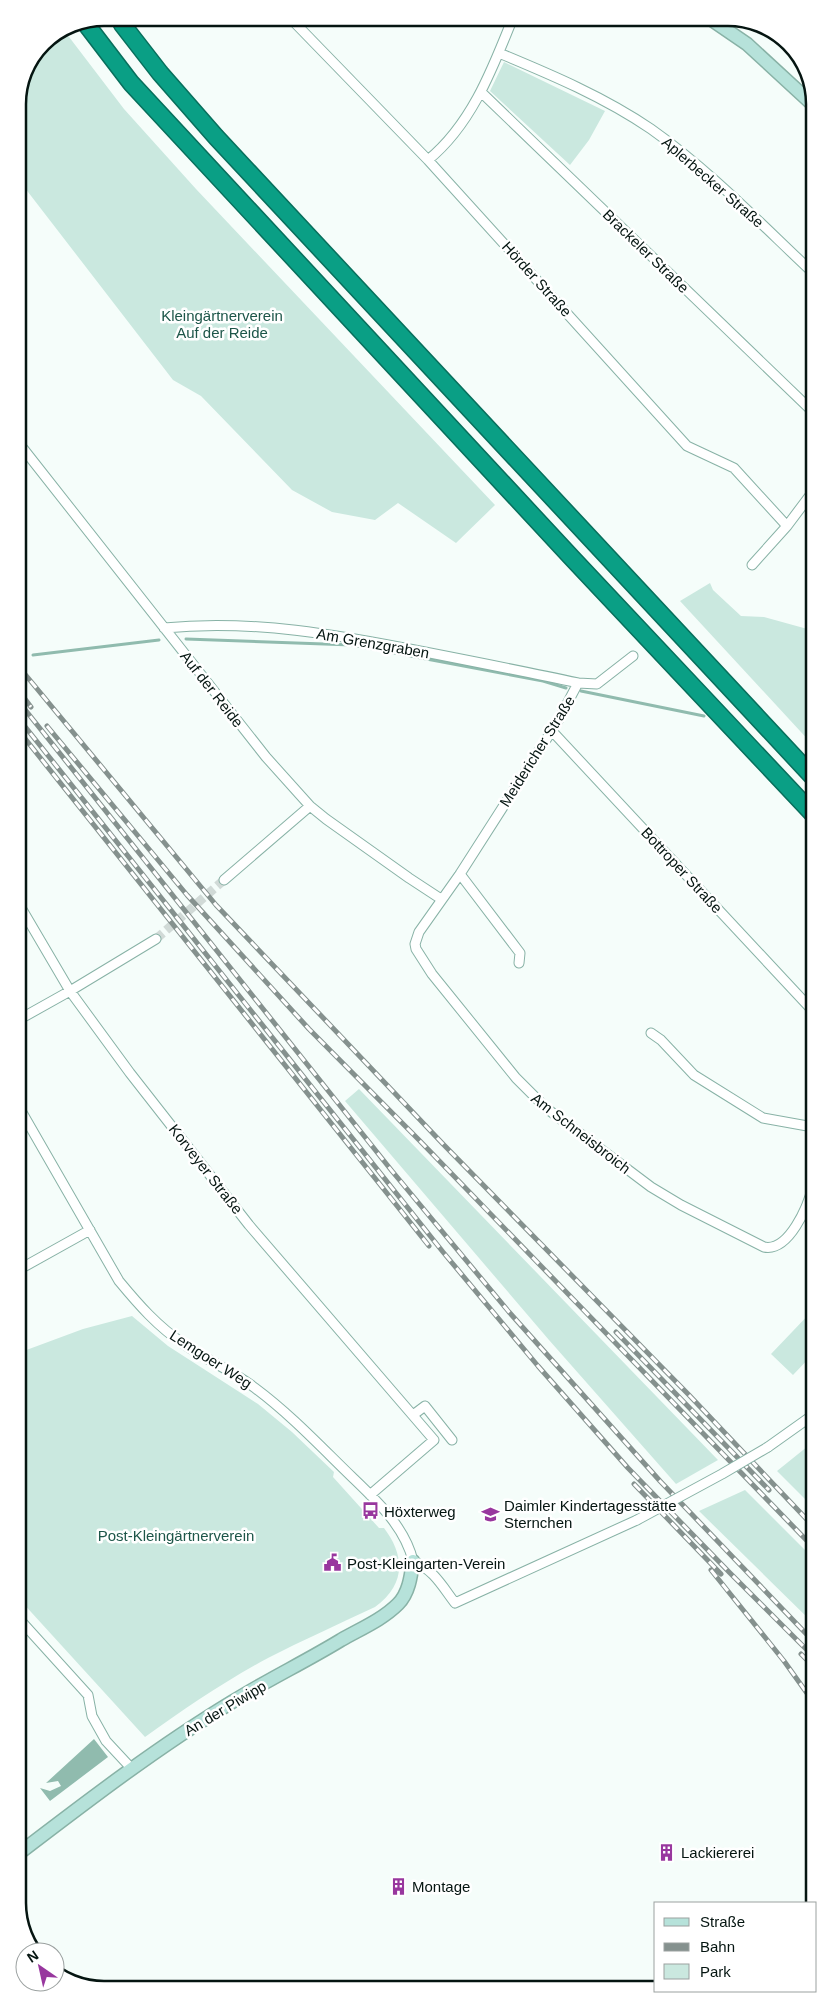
<svg xmlns="http://www.w3.org/2000/svg" width="832" height="2007" viewBox="0 0 832 2007" font-family="Arial,sans-serif">
<style>
.green{fill:#cae8df}
.water{fill:#90bbae}
.lines{fill:none;stroke-linecap:round;stroke-linejoin:round}
.stream{stroke:#90bbae;stroke-width:3}
.street-tunnel{stroke:#d1dad7;stroke-width:9;stroke-dasharray:9 4.5;stroke-linecap:butt}
.street-casing{stroke:#88b2a6;stroke-width:11}
.secondary-casing{stroke:#88b2a6;stroke-width:15}
.highway-casing{stroke:#086f5c;stroke-width:19}
.street{stroke:#fff;stroke-width:9}
.secondary{stroke:#b6e2da;stroke-width:12}
.highway{stroke:#0a9f85;stroke-width:16}
.rail-casing{stroke:#85918e;stroke-width:5}
.rail{stroke:#fff;stroke-width:3;stroke-dasharray:9;stroke-linecap:butt}
.street-bridge-casing{stroke:#88b2a6;stroke-width:11;stroke-linecap:butt}
.street-bridge{stroke:#fff;stroke-width:9}
.labels{text-anchor:middle;dominant-baseline:central;stroke-width:5;stroke-linejoin:round;paint-order:stroke}
.street-label{font-size:15px;fill:#051511;stroke:#fff}
.park-label{font-size:15px;fill:#1d5649;stroke:#fff}
.poi-label{font-size:15px;fill:#051511;stroke:#fff;text-anchor:start}
.rim{fill:none;stroke:#051511;stroke-width:2.5}
</style>
<rect width="100%" height="100%" fill="#f5fdfa"/>
<path class="green" d="M63 29 124 109 196 189 495 505 456 543 398 503 375 520 332 512 292 490 201 396 173 380 18 179V99L43 43Z
M504 62 605 111 589 140 570 165 490 91Z
M710 583 713 590 741 616 764 617 811 630 812 744 680 601Z
M359 1089 718 1460 676 1484 549 1340 345 1101Z
M813 1310V1354L793 1375 771 1354Z
M132 1316 168 1346 258 1404 292 1432 334 1472 333 1477 379 1528H384C406 1557 405 1585 375 1607 339 1624 303 1640 268 1658 225 1681 184 1709 145 1737L21 1601V1352L83 1329Z
M813 1442 814 1508 777 1471Z
M745 1490 814 1559V1624L699 1511Z"/>
<path class="water" d="M94 1739 108 1757 50 1801 40 1788 50 1791 61 1786 58 1781 46 1783Z"/>
<g class="lines">
<path class="stream" d="M186 639 352 645 543 681 566 688
M33 655 159 640
M581 691 704 716"/>
<path class="street-tunnel" d="M156 939 224 880"/>
<defs>
<path id="street" d="M294 22 428 160 687 446 734 468 787 526
M499 53C552 75 604 97 651 129 709 170 759 222 810 270
M481 92 811 410
M428 160C471 125 492 70 512 20
M18 442 266 757 310 806 326 819 409 878 441 899
M752 565 787 526 811 494
M164 628C253 619 339 635 425 652 476 662 527 672 578 683
M633 656 597 684 578 683 558 721 460 874 419 932 415 944 416 949 432 974 516 1078 546 1108 651 1187 681 1205 764 1247C789 1252 808 1206 813 1186
M551 730 812 1010
M460 874 520 953 519 963
M224 880 310 806
M20 906 70 991 130 1073 249 1225 434 1440 370 1495
M20 1019 70 991 156 939
M651 1033 661 1040 694 1075 763 1118 813 1127
M20 1109 119 1281C138 1304 158 1327 184 1344 206 1360 233 1371 255 1388 290 1414 320 1446 352 1477 377 1501 405 1527 413 1561 434 1570 442 1586 455 1603L637 1520
M20 1269 90 1230
M413 1415 425 1406 452 1440
M768 1447 813 1415
M21 1621 88 1695 92 1716 106 1741 132 1769"/>
<path id="secondary" d="M709 18 747 44 810 102
M22 1851C90 1799 158 1747 232 1702 267 1680 305 1662 341 1640 360 1629 382 1620 398 1604 409 1593 411 1576 413 1561"/>
<path id="highway" d="M86 24 131 83 572 558 812 813
M122 24 160 73 216 137 812 776"/>
</defs>
<use href="#street" class="street-casing"/>
<use href="#secondary" class="secondary-casing"/>
<use href="#highway" class="highway-casing"/>
<use href="#street" class="street"/>
<use href="#secondary" class="secondary"/>
<use href="#highway" class="highway"/>
<defs>
<path id="rail" d="M19 667 216 905 443 1144 689 1395 814 1527
M19 691 31 707
M19 702 392 1171 509 1312 660 1481 814 1642
M19 719 443 1252 538 1366 628 1468 730 1573 814 1657
M47 726 187 895 309 1029 420 1141 814 1548
M19 731 429 1246
M616 1332 769 1490
M634 1484 721 1574
M711 1570 784 1661 814 1703
M801 1654 814 1667"/>
</defs>
<use href="#rail" class="rail-casing"/>
<use href="#rail" class="rail"/>
<defs>
<path id="street-bridge" d="M637 1520 722 1474 768 1447"/>
</defs>
<use href="#street-bridge" class="street-bridge-casing"/>
<use href="#street-bridge" class="street-bridge"/>
</g>
<defs>
<symbol id="bus-bare" viewBox="-9 -9 18 18"><path d="M-5-6H5V4H4V6H2V4H-2V6H-4V4H-5ZM-3.5-4V0h7V-4ZM-3.5 1.2v1.5H-2V1.2ZM2 1.2v1.5H3.5V1.2Z" fill="#98379e" stroke="#fff" stroke-width="2.5" paint-order="stroke"/></symbol>
<symbol id="school-bare" viewBox="-9 -9 18 18"><path d="M0-5L7-2L0 1L-7-2ZM-4 1L0 2.5L4 1V4Q0 6-4 4Z" fill="#98379e" stroke="#fff" stroke-width="2.5" paint-order="stroke"/></symbol>
<symbol id="civic-bare" viewBox="-9 -9 18 18"><path d="M-.6-6.5H3V-4.5H.6V-3L4-1V1h2V6H-6V1h2V-1L-.6-3ZM-1.2 2.5V6h2.4V2.5Z" fill="#98379e" stroke="#fff" stroke-width="2.5" paint-order="stroke"/></symbol>
<symbol id="building-bare" viewBox="-9 -9 18 18"><path d="M-4-6H4V6H1V3H-1V6H-4ZM-2.5-4.3h1.7v1.8h-1.7ZM.8-4.3h1.7v1.8H.8ZM-2.5-1h1.7V.8h-1.7ZM.8-1h1.7V.8H.8Z" fill="#98379e" stroke="#fff" stroke-width="2.5" paint-order="stroke"/></symbol>
</defs>
<g fill-rule="evenodd">
<use href="#bus-bare" x="358" y="1498" width="25" height="25"/>
<use href="#school-bare" x="478" y="1502" width="25" height="25"/>
<use href="#civic-bare" x="320" y="1550" width="25" height="25"/>
<use href="#building-bare" x="654" y="1840" width="25" height="25"/>
<use href="#building-bare" x="386" y="1874" width="25" height="25"/>
</g>
<g class="labels">
<g class="street-label">
<text transform="translate(713 182) rotate(41)">Aplerbecker Straße</text>
<text transform="translate(646 251) rotate(44)">Brackeler Straße</text>
<text transform="translate(537 279) rotate(48)">Hörder Straße</text>
<text transform="translate(373 643) rotate(10)">Am Grenzgraben</text>
<text transform="translate(212 689) rotate(52)">Auf der Reide</text>
<text transform="translate(537 751) rotate(-58)">Meidericher Straße</text>
<text transform="translate(682 870) rotate(47)">Bottroper Straße</text>
<text transform="translate(581 1133) rotate(38)">Am Schneisbroich</text>
<text transform="translate(206 1169) rotate(52)">Korveyer Straße</text>
<text transform="translate(211 1359) rotate(33)">Lemgoer Weg</text>
<text transform="translate(225 1708) rotate(-31)">An der Piwipp</text>
</g>
<g class="park-label">
<text x="222" y="315">Kleingärtnerverein<tspan x="222" dy="17">Auf der Reide</tspan></text>
<text x="176" y="1535">Post-Kleingärtnerverein</text>
</g>
<g class="poi-label">
<text x="504" y="1505">Daimler Kindertagesstätte<tspan x="504" dy="17">Sternchen</tspan></text>
<text x="384" y="1511">Höxterweg</text>
<text x="347" y="1563">Post-Kleingarten-Verein</text>
<text x="681" y="1852">Lackiererei</text>
<text x="412" y="1886">Montage</text>
</g>
</g>
<path d="M0 0H832V2007H0ZM104 26H728A78 78 0 0 1 806 104V1903A78 78 0 0 1 728 1981H104A78 78 0 0 1 26 1903V104A78 78 0 0 1 104 26Z" fill="#fff" fill-rule="evenodd"/>
<path class="rim" d="M104 26H728A78 78 0 0 1 806 104V1903A78 78 0 0 1 728 1981H104A78 78 0 0 1 26 1903V104A78 78 0 0 1 104 26Z"/>
<rect x="654" y="1902" width="162" height="90" fill="#ffffff" stroke="#9ba1a0"/>
<rect x="664" y="1918" width="25" height="8" fill="#b6e2da" stroke="#9ba1a0"/>
<text x="700" y="1927" font-size="15" fill="#051511">Straße</text>
<rect x="664" y="1943" width="25" height="8" fill="#85918e" stroke="#9ba1a0"/>
<text x="700" y="1952" font-size="15" fill="#051511">Bahn</text>
<rect x="664" y="1964" width="25" height="15" fill="#cae8df" stroke="#9ba1a0"/>
<text x="700" y="1977" font-size="15" fill="#051511">Park</text>
<g transform="translate(40 1967) rotate(326)"><circle r="24" fill="#ffffff" stroke="#9ba1a0"/>
<path d="M0-4L9 19L0 12L-9 19Z" fill="#98379e"/>
<text y="-8" font-size="14" font-weight="bold" text-anchor="middle" fill="#051511">N</text>
</g>
</svg>
